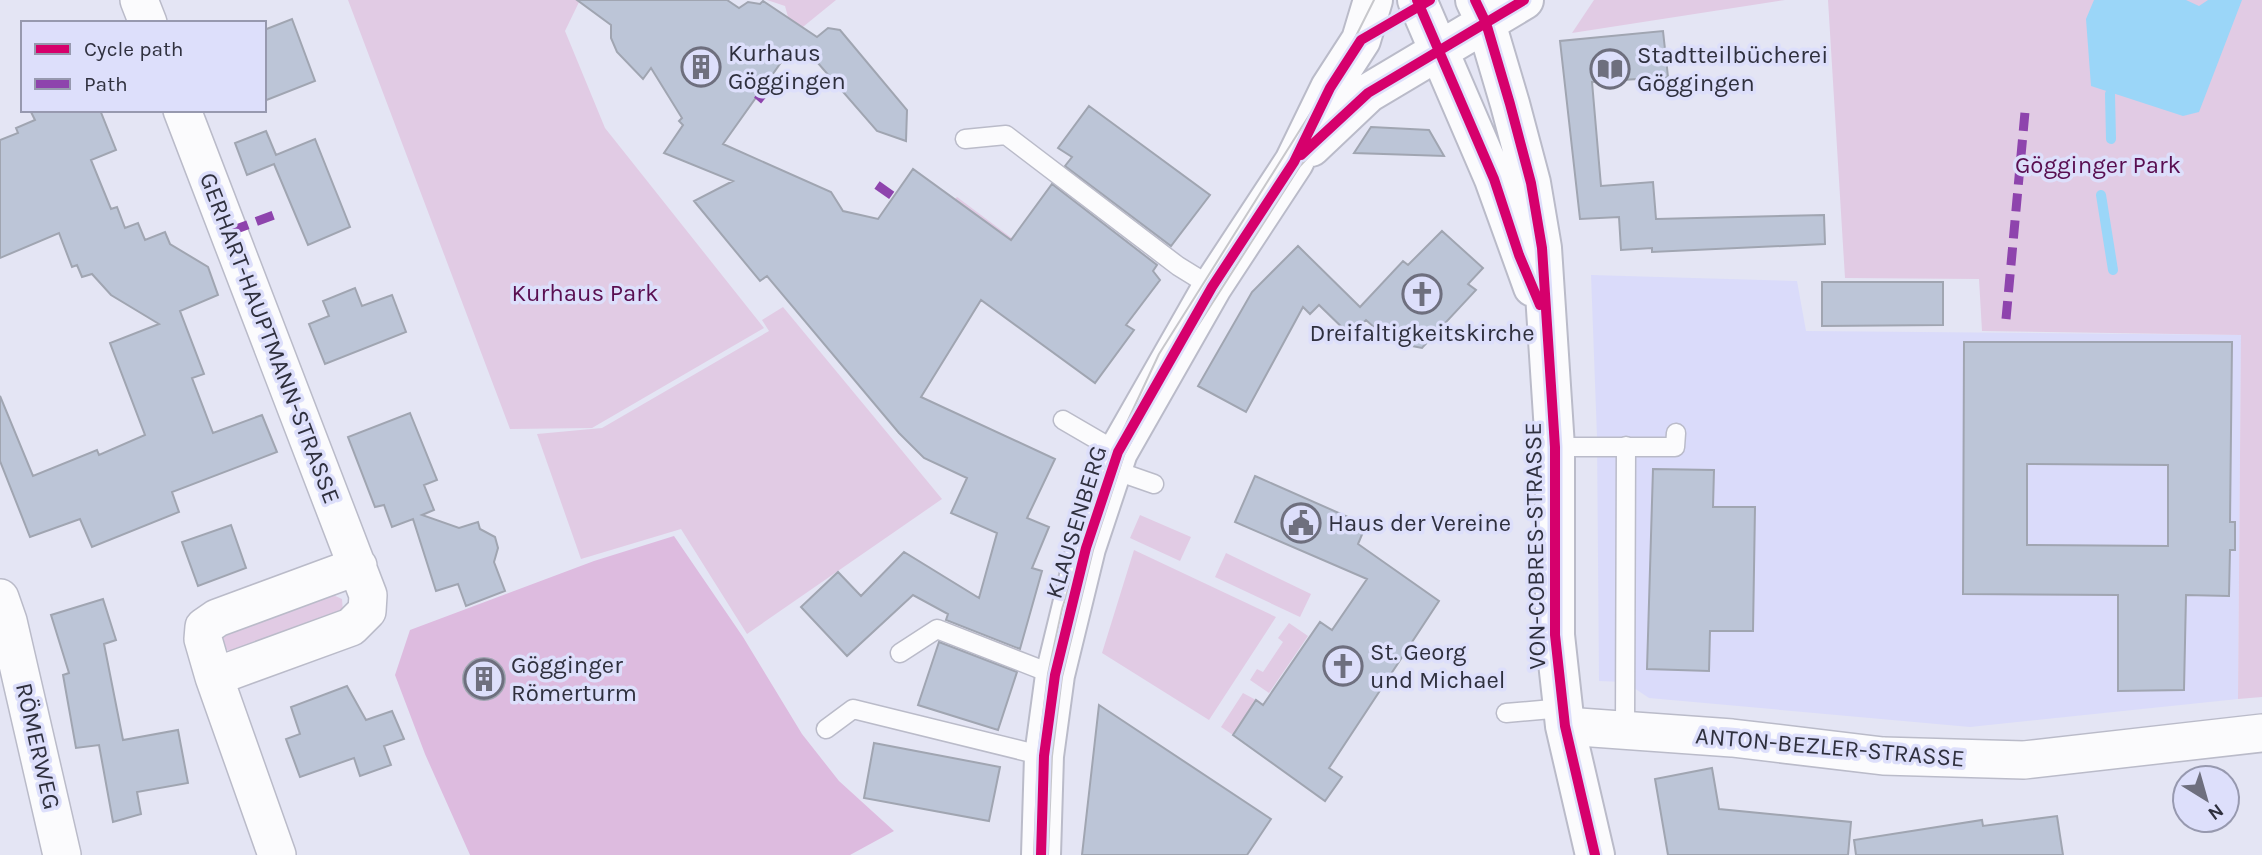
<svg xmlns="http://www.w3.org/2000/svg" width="2262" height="855" viewBox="0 0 2262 855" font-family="Karla,sans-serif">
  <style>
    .built { fill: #dadbfa }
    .green { fill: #e1cbe4 }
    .forest { fill: #ddbbdf }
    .water { fill: #9bd6f8 }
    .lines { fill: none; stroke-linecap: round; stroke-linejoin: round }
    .stream { stroke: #9bd6f8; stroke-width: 10 }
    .building { fill: #bcc5d7; stroke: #a0a5b1; stroke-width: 2; fill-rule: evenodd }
    .lane-casing { stroke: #babbc9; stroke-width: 21 }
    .street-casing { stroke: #babbc9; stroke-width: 40 }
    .secondary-casing { stroke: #babbc9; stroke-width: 42 }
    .lane { stroke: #fbfbfd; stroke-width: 18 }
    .street { stroke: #fbfbfd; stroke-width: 37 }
    .secondary { stroke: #fbfbfd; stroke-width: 38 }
    .tram { stroke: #c7c7cb; stroke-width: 2 }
    .quiet { stroke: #8e44ad; stroke-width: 9; stroke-dasharray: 18 9; stroke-linecap: butt }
    .cycleway-casing { stroke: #dddffb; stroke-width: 15 }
    .cycleway { stroke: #d6006c; stroke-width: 10 }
    .labels { text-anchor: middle; stroke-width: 7; stroke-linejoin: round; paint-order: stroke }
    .poi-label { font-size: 24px; fill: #2f303e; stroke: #dddffb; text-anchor: start }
    .park-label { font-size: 24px; fill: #590e51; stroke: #dddffb }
    .street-label { font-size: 24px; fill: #2f303e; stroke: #dddffb }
  </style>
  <rect width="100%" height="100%" fill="#e4e5f4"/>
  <path class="built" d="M1591,275L1797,281L1806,331L2241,335L2238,699L1970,727L1649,698L1625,682L1599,681L1597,437Z"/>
  <path class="green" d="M348,0H580L565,31L605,128L764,328L592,428L510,429Z
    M767,0H836L793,35L785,6Z
    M1594,0H1785L1572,33Z
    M1828,0H2262V697L2238,699L2241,335L1982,331L1979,279L1845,278Z
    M957,197L1102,306L955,199Z
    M783,307L942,499L747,634L681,529L581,559L537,434L602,428L769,331L762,320Z
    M1140,515L1191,537L1180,561L1130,538Z
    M1134,550L1276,617L1209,720L1102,653Z
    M1226,553L1311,594L1300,617L1215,577Z
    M331,594L342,599L343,612L232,652L223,648V633Z
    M1289,623L1308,636L1269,693L1250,680L1257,669L1263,672L1283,642L1278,638Z
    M1243,693L1256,700L1233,735L1221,727Z"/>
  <path class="forest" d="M674,536L743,637L802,734L839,781L894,831L850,855H470L425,754L395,675L410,630L594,561Z"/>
  <path class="water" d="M2094,0H2186L2199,6L2208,0H2242L2199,112L2183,116L2091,86L2086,19Z"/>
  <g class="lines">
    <path class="stream" d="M2110,94L2111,139
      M2101,195L2113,270"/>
  </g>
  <path class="building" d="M577,0H727L739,8L748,2L760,4L763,1L817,37L828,28L840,30L907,110L906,141L877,131L811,55L787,54L723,144L831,192L843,211L878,219L913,169L1011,240L1052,184L1157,265L1153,271L1160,280L1126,325L1134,330L1095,383L981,300L921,397L1055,459L1027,518L1049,527L1032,568L1042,571L1020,649L946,620L948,614L913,595L847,656L801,607L838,572L861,596L904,552L979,598L997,533L951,513L967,478L924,458L899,433L767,276L760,281L694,201L733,181L664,153L683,125L679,121L682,118L651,68L643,79L617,52L611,38V25Z
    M292,19L315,81L264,101V30Z
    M1663,31L1668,77L1592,82L1601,186L1653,182L1656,219L1824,215L1825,244L1652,252V248L1621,250L1619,217L1580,219L1560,41Z
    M1089,106L1210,195L1171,246L1065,166L1072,157L1058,148Z
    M30,110H100L116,150L91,160L111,209L117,207L125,228L138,223L145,240L165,232L170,244L208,267L218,295L180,311L204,374L192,378L213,433L262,415L277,452L172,492L179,512L92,547L80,519L30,537L0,461V396L33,476L97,450L99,455L145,435L110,343L159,324L111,295L92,274L82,277L77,265L72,267L59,233L0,258V140L18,133L16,128L35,120Z
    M1371,127L1429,130L1444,156L1354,153Z
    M266,131L276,155L315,139L350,227L308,245L274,164L247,175L235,143Z
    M1442,231L1483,268L1468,284L1476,290L1422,348L1391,342L1366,320L1350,335L1319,305L1310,314L1303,307L1246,412L1198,386L1252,292L1298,246L1360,307L1403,261L1408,265Z
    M1822,282H1943V325L1822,326Z
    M355,288L362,306L392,295L406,332L325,364L309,324L329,316L323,301Z
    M1964,342H2232L2230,522H2235V550H2230L2229,596L2186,595L2184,690L2118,691V595L1963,594ZM2027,464L2168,465V546L2027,545Z
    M410,413L437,480L424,485L434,510L422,515L459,528L478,522L480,529L495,537L498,548L494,562L505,591L466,606L458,584L436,591L413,519L392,527L384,505L375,507L348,437Z
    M1653,469L1714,470L1713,507H1755L1753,631H1710L1709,671L1647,669Z
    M1255,476L1366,525L1358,544L1439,601L1329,768L1342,777L1325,801L1233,735L1256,700L1263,705L1320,622L1332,630L1367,579L1235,522Z
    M231,525L246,568L198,586L182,542Z
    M103,599L116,640L104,644L123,740L178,730L188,783L137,792L141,814L113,822L99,745L76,748L63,675L69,673L51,615Z
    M939,642L1017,672L998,730L918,705Z
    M463 679a21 21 0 1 1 42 0a21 21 0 1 1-42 0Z
    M347,686L366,720L392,711L404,739L384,746L391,765L360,776L354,758L300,777L286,739L300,734L291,707Z
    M1099,705L1271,819L1247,855H1082Z
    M874,743L1000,767L989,821L864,798Z
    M1712,768L1719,809L1851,822L1848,855H1668L1655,779Z
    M2057,816L2063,855H1856L1854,840L1982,820L1983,826Z"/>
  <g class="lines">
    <g class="lane-casing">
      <path id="lane" d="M965,139L1006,135L1178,266L1212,287
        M1063,420L1118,452
        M1555,447H1675L1676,433
        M1111,469L1154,484
        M900,653L937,629L1055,675
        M1506,713L1563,708
        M826,729L853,709L1044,756
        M1625,729L1626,446"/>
    </g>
    <g class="street-casing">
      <path id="street" d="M139,0L148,23
        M182,110L368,595L367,611L351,627L214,677
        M0,598L8,621L62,855
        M1565,726L1732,738L1883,756L2024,760L2262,733
        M277,855L214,677L203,639L204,627L217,618L358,566"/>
    </g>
    <g class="secondary-casing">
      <path id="secondary" d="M1417,0L1494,179L1533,287
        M1475,0L1486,23L1510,104L1531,183L1542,248L1555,447V635L1565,726L1595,855
        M1311,147L1368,93L1524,0
        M1041,855L1044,756L1055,675L1086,548L1118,452L1212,287L1294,162L1330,88L1361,40L1373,0"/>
    </g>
    <use href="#lane" class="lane"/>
    <use href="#street" class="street"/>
    <use href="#secondary" class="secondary"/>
    <path class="tram" d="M1034,855L1038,755L1048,674L1062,609L1106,467L1159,354L1344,60L1374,0
      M1048,855L1052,756L1062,677L1093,550L1124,455L1174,363L1300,166L1368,93L1524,0"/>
    <path class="quiet" d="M757,94L764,100
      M877,185L894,197
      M231,231L274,215
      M2006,319L2025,112"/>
    <g class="cycleway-casing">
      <path id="cycleway" d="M1417,0L1494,179L1519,255L1540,305
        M1475,0L1486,23L1510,104L1531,183L1542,248L1555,447V635L1565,726L1595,855
        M1301,155L1368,93L1524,0
        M1041,855L1044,756L1055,675L1086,548L1118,452L1212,287L1294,162L1330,88L1361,40L1430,0"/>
    </g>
    <use href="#cycleway" class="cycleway"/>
  </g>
  <defs>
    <g id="building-ring" transform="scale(2.0125)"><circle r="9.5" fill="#dddffb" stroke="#6e6f7e" stroke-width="1.5"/><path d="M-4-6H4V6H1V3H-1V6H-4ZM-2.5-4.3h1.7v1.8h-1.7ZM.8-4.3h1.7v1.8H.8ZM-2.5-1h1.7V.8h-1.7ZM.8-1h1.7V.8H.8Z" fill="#6e6f7e"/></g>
    <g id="library-ring" transform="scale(2.0125)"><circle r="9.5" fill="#dddffb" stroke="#6e6f7e" stroke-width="1.5"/><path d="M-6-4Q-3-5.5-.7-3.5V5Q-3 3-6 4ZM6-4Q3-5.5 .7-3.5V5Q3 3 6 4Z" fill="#6e6f7e"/></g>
    <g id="church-ring" transform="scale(2.0125)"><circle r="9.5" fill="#dddffb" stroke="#6e6f7e" stroke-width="1.5"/><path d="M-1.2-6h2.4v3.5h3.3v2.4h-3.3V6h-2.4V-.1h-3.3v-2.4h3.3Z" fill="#6e6f7e"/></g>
    <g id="civic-ring" transform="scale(2.0125)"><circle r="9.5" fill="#dddffb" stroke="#6e6f7e" stroke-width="1.5"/><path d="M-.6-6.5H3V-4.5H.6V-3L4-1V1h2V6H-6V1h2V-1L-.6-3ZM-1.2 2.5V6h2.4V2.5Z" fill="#6e6f7e"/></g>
  </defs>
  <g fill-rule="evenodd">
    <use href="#building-ring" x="701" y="67"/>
    <use href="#library-ring" x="1610" y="69"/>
    <use href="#church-ring" x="1422" y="294"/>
    <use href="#civic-ring" x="1301" y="523"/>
    <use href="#church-ring" x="1343" y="666"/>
    <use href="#building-ring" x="484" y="679"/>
  </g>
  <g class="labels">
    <g class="poi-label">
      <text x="728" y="61">Kurhaus<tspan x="728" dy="28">Göggingen</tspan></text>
      <text x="1637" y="63">Stadtteilbücherei<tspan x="1637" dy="28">Göggingen</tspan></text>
      <text x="1422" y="341" text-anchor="middle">Dreifaltigkeitskirche</text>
      <text x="1328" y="531">Haus der Vereine</text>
      <text x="1370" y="660">St. Georg<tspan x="1370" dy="28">und Michael</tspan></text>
      <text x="511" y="673">Gögginger<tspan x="511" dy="28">Römerturm</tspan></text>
    </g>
    <g class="park-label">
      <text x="2098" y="173">Gögginger Park</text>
      <text x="585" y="301">Kurhaus Park</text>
    </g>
    <g class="street-label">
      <text transform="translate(270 338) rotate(69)" y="8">GERHART-HAUPTMANN-STRASSE</text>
      <text transform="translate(1076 522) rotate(-73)" y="8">KLAUSENBERG</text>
      <text transform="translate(1535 546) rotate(-91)" y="8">VON-COBRES-STRASSE</text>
      <text transform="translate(38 746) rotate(77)" y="8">RÖMERWEG</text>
      <text transform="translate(1830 747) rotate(5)" y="8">ANTON-BEZLER-STRASSE</text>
    </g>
  </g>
  <rect x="21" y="21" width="245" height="91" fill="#dddffb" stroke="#9799af" stroke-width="2"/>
  <rect x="35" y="44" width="35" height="10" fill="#d6006c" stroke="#9799af" stroke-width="2"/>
  <text x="84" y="56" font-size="21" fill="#2f303e">Cycle path</text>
  <rect x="35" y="79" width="35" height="10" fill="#8e44ad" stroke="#9799af" stroke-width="2"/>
  <text x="84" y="91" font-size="21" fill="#2f303e">Path</text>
  <g transform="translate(2206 799) rotate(143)"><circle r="33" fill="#dddffb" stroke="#9799af" stroke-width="2"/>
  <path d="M0-5L12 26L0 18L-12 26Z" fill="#6e6f7e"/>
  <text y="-10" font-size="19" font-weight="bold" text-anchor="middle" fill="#2f303e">N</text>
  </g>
</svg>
